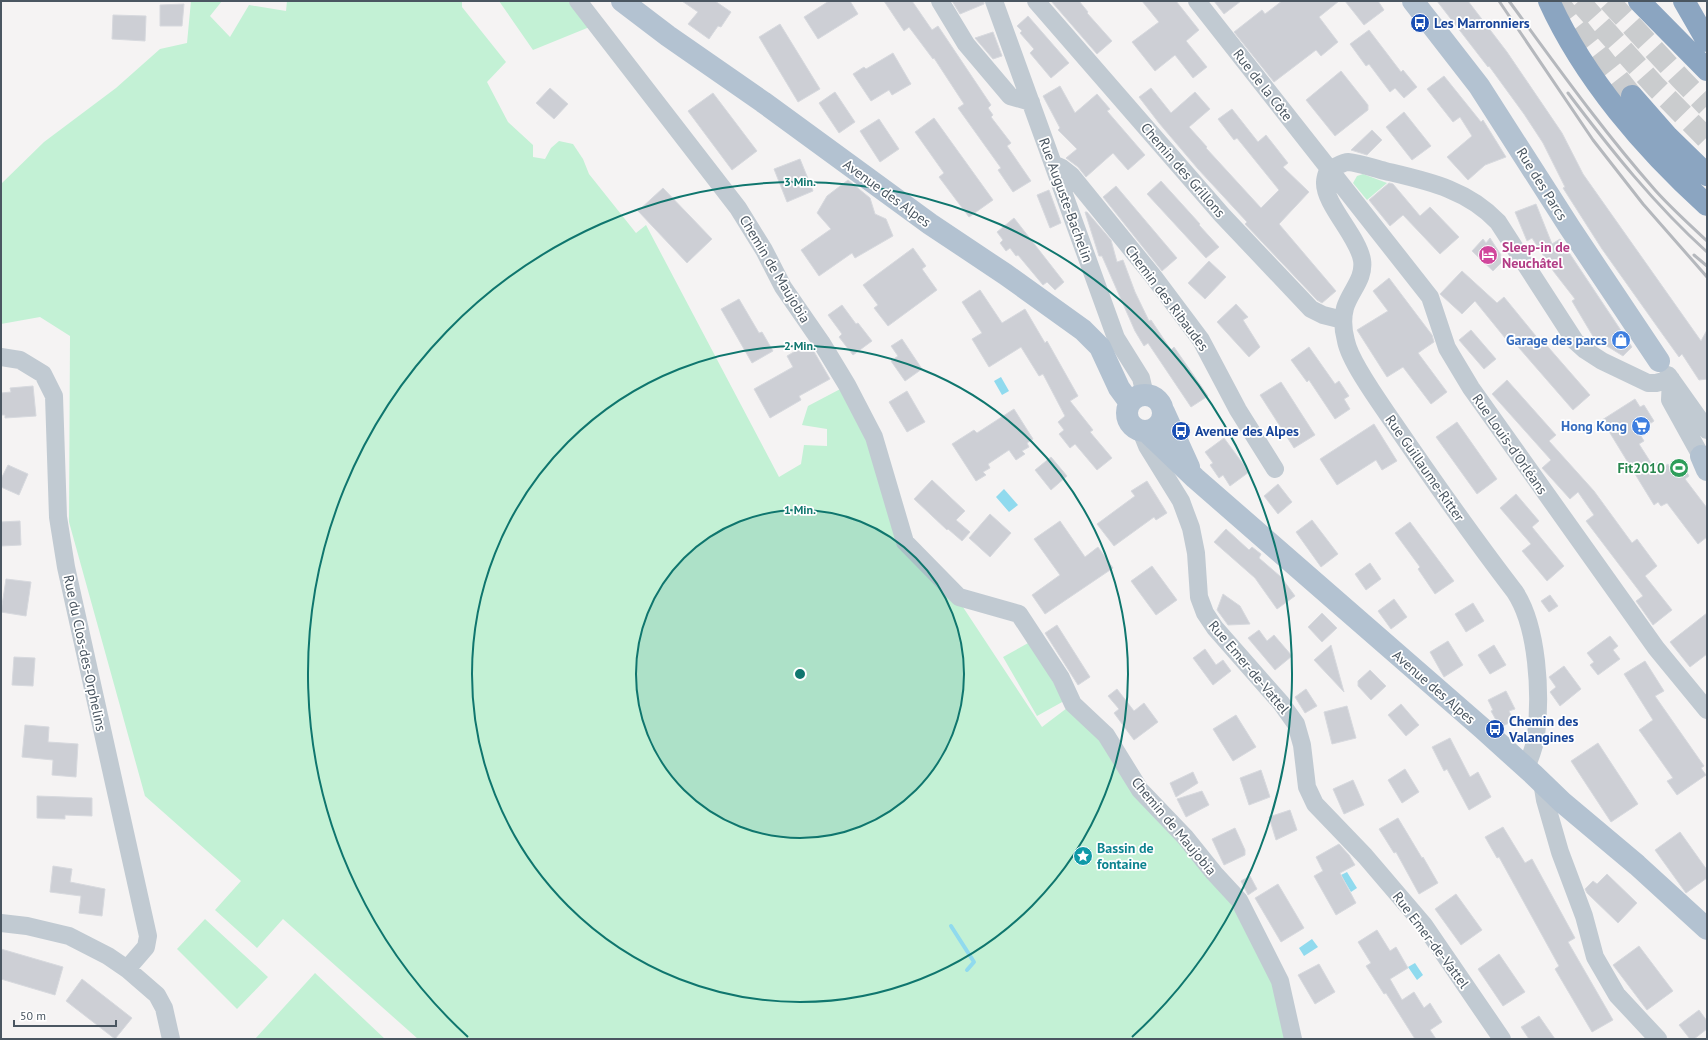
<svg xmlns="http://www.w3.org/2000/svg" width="1708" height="1040" viewBox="0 0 1708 1040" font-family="'PT Sans',sans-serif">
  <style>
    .green { fill: #c3f1d5 }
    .water { fill: #90daee }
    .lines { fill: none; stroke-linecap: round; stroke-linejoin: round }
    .stream { stroke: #90daee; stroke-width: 4 }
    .building { fill: #cdcfd5; stroke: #d7d9de }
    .highway-tunnel { stroke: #caccce; stroke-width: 22; stroke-dasharray: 22 11; stroke-linecap: butt }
    .minor { stroke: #c1cad2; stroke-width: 18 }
    .major { stroke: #b3c2d1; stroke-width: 22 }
    .highway { stroke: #8ba5c1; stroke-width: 22 }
    .rail { stroke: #b5b8bd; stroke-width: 3 }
    .ring { fill: none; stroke: #0f766e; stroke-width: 2 }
    .labels { text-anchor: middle; stroke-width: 3.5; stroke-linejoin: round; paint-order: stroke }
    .transit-label { font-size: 14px; font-weight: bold; fill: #164399; stroke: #fff; text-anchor: start }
    .street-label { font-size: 14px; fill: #4a5661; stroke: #fff }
    .hotel-label { font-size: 14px; font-weight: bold; fill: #b23c85; stroke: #fff; text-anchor: start }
    .shop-label { font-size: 14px; font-weight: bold; fill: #366cbe; stroke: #fff; text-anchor: end }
    .leisure-label { font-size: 14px; font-weight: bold; fill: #27864d; stroke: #fff; text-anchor: end }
    .culture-label { font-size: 14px; font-weight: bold; fill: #0d838f; stroke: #fff; text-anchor: start }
    .centre { fill: #0f766e; stroke: #fff; stroke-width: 2 }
    .ring-label { font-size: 12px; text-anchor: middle; font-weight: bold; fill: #0f766e; stroke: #fff; stroke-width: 3.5; stroke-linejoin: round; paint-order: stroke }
  </style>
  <rect width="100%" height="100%" fill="#f5f3f3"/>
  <path class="green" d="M191,1H222L210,16L230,37L249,5L286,11L287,1H462V7L506,62L487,82L508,122L533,145V157L545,159L551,148L559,141L573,144L583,159L589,174L636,233L646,225L779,477L801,464L804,445L827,446V429L802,425L808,406L846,386L904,543L957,598L1042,727L1071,705L1232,899L1264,956L1290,1039H418L283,919L257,948L215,910L241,881L145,796L69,522L70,336L40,317L1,324V184L44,142L116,88L160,49L187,43Z
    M499,1H570L592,26L533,50Z
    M1363,174L1387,183L1367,200L1353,183L1357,176Z
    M1030,642L1064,701L1037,716L1003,657Z
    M205,919L268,977L237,1009L177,949Z
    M315,973L385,1039H255Z"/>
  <path class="water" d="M1001,377L1009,391L1002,395L994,381Z
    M1004,489L1018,505L1009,512L996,497Z
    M1347,872L1357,888L1351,892L1341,875Z
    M1312,939L1318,947L1304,956L1299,948Z
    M1415,963L1423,975L1417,980L1408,967Z"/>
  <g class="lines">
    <path class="stream" d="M951,926L974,962L967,970"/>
  </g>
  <path class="building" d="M682,1H715L731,12L721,27L718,26L709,39L688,24L698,12Z
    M829,1H850L858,14L818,39L804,17Z
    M884,1H912L932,30L938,26L991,105L988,108L993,115L991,117L1011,143L1007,146L1031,181L1013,192L998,170L1001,168L958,108L964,104L934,58L933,59L909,27L904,31Z
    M952,1H984V4L960,14Z
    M1051,1H1079L1088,12L1087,13L1112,41L1097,54Z
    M1142,1H1176L1199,30L1186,41L1207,67L1193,78L1175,55L1155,71L1132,42L1159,22Z
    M1214,1H1241L1224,14Z
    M1282,1H1339L1319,17L1338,42L1321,56L1316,50L1274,82L1234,32L1262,10L1265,14Z
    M1345,1H1378L1384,10L1364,25Z
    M1437,1H1468L1507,52L1541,102L1562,133L1583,174L1701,341L1707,330V379L1699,380L1682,354L1679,357L1661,332L1602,249L1563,188L1565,187L1543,143L1524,114L1489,66L1488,67Z
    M184,4L182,26H160V5Z
    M113,15L146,16L145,41L112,39Z
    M1028,16L1069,63L1051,78L1030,53L1034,49L1020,33L1022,31L1017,26Z
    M780,24L820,89L798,102L759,37Z
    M1369,30L1401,72L1403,70L1417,87L1404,98L1395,88L1390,92L1369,64L1366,66L1350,44Z
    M993,32L1002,56L993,59L975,38Z
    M893,53L911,84L892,95L889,90L871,101L853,74L864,67L866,69Z
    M1341,71L1368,105V110L1335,136L1306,100Z
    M1444,76L1481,122L1483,120L1506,157L1485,165L1468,180L1447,157L1472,136L1460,117L1453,122L1427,89Z
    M1060,86L1075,113L1097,94L1110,109L1107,111L1145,155L1128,170L1113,153L1086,177L1078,167L1066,158L1077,149L1058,130L1060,128L1043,96Z
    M550,88L568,104L554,119L536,103Z
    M1151,88L1171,113L1195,92L1210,109L1189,127L1207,147L1206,148L1261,208L1279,190L1237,138L1234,140L1218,119L1232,109L1258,142L1266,135L1288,163L1283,167L1309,192L1279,224L1336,291L1322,303L1317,300L1245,224L1247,222L1198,169L1159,123L1139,97Z
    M835,92L855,122L839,133L819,103Z
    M713,93L757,151L732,170L688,111Z
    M1404,112L1431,146L1412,160L1386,127Z
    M934,118L993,200L969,217L939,177L944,173L915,132Z
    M879,119L899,149L880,162L860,131Z
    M1372,130L1382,140L1367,155L1351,150Z
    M800,159L813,191L787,202L774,169Z
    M848,180L870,198L875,214L886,219L893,236L855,258L852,253L819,276L801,250L831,229L817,213L827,196Z
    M1161,181L1200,224L1199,225L1219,247L1206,258L1147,194Z
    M1389,183L1393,184L1420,216L1430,207L1459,237L1440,254L1403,215L1390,226L1369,200Z
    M1116,186L1177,258L1162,271L1103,197Z
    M663,188L712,239L687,263L638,211Z
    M1049,190L1061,223L1050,228L1037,195Z
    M1536,204L1552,244L1560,239L1632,347L1623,356L1594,338L1572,301L1575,299L1554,272L1532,238L1527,241L1515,212Z
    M1085,212H1087L1111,240L1117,262L1123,260L1135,292L1149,321L1151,320L1171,350L1174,347L1208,396L1191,407L1148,343L1144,346L1135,331L1102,256H1099Z
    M1014,218L1064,282L1055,290L1047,282L1043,285L1018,255L1016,256L1010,248L1006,251L1000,243L1003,240L997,232Z
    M1490,238L1501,255L1500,257L1503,261L1493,271L1472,251L1483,239L1486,243Z
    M913,248L926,266L922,269L937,290L888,326L874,308L878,305L863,285Z
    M1209,261L1226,277L1205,299L1188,283Z
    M1462,271L1497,303L1504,297L1540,341L1542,340L1590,395L1573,410L1513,341L1510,344L1475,301L1462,314L1440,294Z
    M1389,278L1432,335L1434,342L1418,353L1447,392L1431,404L1403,367L1387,377L1357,330L1388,311L1373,291Z
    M980,290L1002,323L1025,309L1045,343L1047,341L1078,396L1070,401L1093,430L1090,432L1112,458L1097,470L1075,444L1070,448L1059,434L1064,430L1058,422L1065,416L1043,374L1039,376L1021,347L989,367L972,339L982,333L962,302Z
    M739,299L759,333L762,332L773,351L752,363L721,309Z
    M1236,304L1248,317L1243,320L1260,347L1249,357L1217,322Z
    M842,305L856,324L858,323L872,341L853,355L839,337L842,334L828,315Z
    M1471,330L1496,359L1484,369L1459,340Z
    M902,339L922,369L905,381L891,361L898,356L891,346Z
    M809,343L830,379L799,396L801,400L770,418L754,389L793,367L787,356Z
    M1309,347L1335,384L1339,381L1349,396L1344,399L1350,409L1335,419L1309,380L1307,382L1291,360Z
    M1507,380L1556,435L1549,441L1594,491L1632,543L1637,539L1657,566L1645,576L1672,610L1653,625L1636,601L1643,596L1586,521L1594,515L1578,492L1570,499L1542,468L1551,460L1492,394Z
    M1281,382L1315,435L1294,448L1260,395Z
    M33,386L36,416L5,418V415H1V393L11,392L10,388Z
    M907,391L925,422L907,432L889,402Z
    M1635,399L1640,407L1644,405L1654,421L1644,428L1647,432L1641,436L1644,441L1639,444L1653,466L1658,462L1662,468L1668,464L1670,468L1681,462L1689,476L1685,479L1707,508V537L1698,544L1667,503L1661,506L1658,502L1654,505L1602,420Z
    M1014,409L1033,439L1027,443L1029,447L1022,451L1025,454L1016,460L1009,450L988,464L990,468L983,472L986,475L976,481L952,444L974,430L977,433Z
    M1457,422L1497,479L1477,494L1436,437Z
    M1374,424L1397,461L1382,470L1376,460L1337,485L1320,459Z
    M1224,438L1249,472L1230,486L1223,475L1219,478L1210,465L1213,463L1205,452Z
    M1051,457L1067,476L1051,490L1035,470Z
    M8,465L28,474L19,495L1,487V479Z
    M932,480L965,511L956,520L970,532L962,541L948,529L947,530L914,499Z
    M1147,481L1167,513L1156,520L1154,517L1114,546L1097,524L1135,496L1131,491Z
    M1278,484L1292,502L1278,514L1264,496Z
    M1516,494L1539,521L1532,527L1564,566L1547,581L1522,551L1531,544L1500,508Z
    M990,514L1011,533L990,557L969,538Z
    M1312,520L1338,554L1321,567L1296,532Z
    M20,521L21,545L1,546V522Z
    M1060,521L1085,557L1098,547L1113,568L1045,614L1032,595L1060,575L1034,539Z
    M1410,522L1454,581L1435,594L1418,569L1420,567L1395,533Z
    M1226,529L1249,550L1252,547L1261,554L1259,558L1281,577L1295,596L1277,609L1255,578L1214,542Z
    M1370,563L1381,579L1366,590L1355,574Z
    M1152,566L1177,600L1156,615L1131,581Z
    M6,579L31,582L26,616L1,612Z
    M1223,594L1240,606L1250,624L1228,625L1217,610Z
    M1550,595L1558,606L1549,612L1541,601Z
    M1394,599L1407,617L1391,629L1378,611Z
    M1473,603L1484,621L1466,632L1455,614Z
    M1322,613L1337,628L1322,642L1308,627Z
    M1707,613V654L1690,667L1670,642Z
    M1057,625L1090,677L1078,685L1045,633Z
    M1259,630L1267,641L1274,635L1292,656L1275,670L1248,638Z
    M1610,636L1618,646L1613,650L1620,659L1598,675L1590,665L1594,662L1587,653Z
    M1448,641L1463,665L1444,677L1430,652Z
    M1331,645L1344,692L1314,660Z
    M1494,645L1506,665L1490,674L1478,655Z
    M1205,649L1216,665L1223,660L1231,671L1213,685L1193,658Z
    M14,657L35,658L33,686L12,685Z
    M1645,661L1664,691L1655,696L1704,766L1701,768L1706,775L1677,795L1667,781L1673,778L1639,730L1653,720L1624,674Z
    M1564,666L1581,689L1560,706L1550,692L1556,687L1549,677Z
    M1370,670L1386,686L1371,700L1358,686V681Z
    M1117,689L1134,711L1144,703L1158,722L1134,740L1114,713L1119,709L1108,696Z
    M1306,689L1317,706L1305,713L1295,697Z
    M1506,691L1515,709L1509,711L1514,721L1500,727L1491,711L1493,710L1488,700Z
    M1401,704L1419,725L1406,736L1388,715Z
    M1347,706L1356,738L1332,744L1324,712Z
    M1236,715L1256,747L1233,761L1213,729Z
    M25,725L49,727L48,742L78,744L76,777L52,775L53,760L22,757Z
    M1450,738L1470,777L1478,772L1491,797L1469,810L1447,769L1444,771L1432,747Z
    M1598,743L1638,804L1611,822L1571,761Z
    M1405,769L1419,792L1402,803L1388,780Z
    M1261,770L1270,797L1249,805L1240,778Z
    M1193,772L1198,783L1176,797L1170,783Z
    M1353,780L1364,805L1344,814L1333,789Z
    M1202,791L1209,805L1186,817L1177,799Z
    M37,796L92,798V816L65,815V819L37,818Z
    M1290,810L1297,830L1276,840L1269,817Z
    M1398,818L1422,858L1423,857L1438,883L1419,894L1396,852L1394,853L1379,829Z
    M1503,827L1525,863L1532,859L1575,938L1568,942L1613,1020L1592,1032L1555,969L1559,966L1499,857L1497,858L1485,837Z
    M1235,828L1245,850V855L1224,865L1212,839Z
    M1680,832L1707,870V878L1686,893L1655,850Z
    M1339,844L1349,855L1355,865L1340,873L1356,903L1336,915L1314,876L1323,871L1316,857Z
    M53,866L72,869L70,882L105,889L102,916L79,913L81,896L50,892Z
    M1607,874L1637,903L1618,923L1587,893L1585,889L1593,881L1597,884Z
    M1250,876L1257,889L1248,895L1241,881Z
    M1278,884L1304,928L1281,942L1255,898Z
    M1456,894L1482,930L1461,945L1435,909Z
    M1377,930L1390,951L1396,947L1408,968L1390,979L1402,1000L1414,992L1424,1008L1430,1003L1442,1022L1430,1030L1436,1039H1415L1386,993L1384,994L1366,966L1371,963L1358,942Z
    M1639,946L1673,991L1647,1010L1613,965Z
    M1,949L63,967L55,995L1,979Z
    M1499,954L1525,992L1503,1006L1478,969Z
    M1319,964L1335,992L1315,1004L1298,975Z
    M82,979L132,1018L115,1039L66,1001Z
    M1699,1010L1707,1021V1029L1694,1039H1690L1679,1025Z
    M1539,1016L1555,1039H1529L1521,1027Z"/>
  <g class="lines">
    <path class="highway-tunnel" d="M1557,1L1632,96
      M1579,1L1656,87L1707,139
      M1609,1L1681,79L1707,106"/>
    <path class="minor" d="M578,1L738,208L764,250L783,287L821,342L847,385L874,437L905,542L959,597L1019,614L1061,678L1073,704L1106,735L1140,790L1185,837L1214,873L1239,900L1280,981L1293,1039
      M940,1L966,44L1010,96L1031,102
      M994,1L1116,338L1141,378L1145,395
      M1036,1L1222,215L1311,309L1323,315L1343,320
      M1197,1L1430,297L1447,348L1471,388L1656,648L1707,710
      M1053,164L1062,168L1071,175L1153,276L1201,340L1238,410L1275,469
      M1328,170C1327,173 1325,178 1325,182C1324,204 1358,236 1362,260C1365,279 1350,291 1345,308C1342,319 1343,330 1346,341C1350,362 1380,403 1393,422C1432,479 1472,536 1515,592C1538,627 1541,694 1536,736C1535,746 1530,758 1526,768
      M1328,170C1334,168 1343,162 1348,162C1360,163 1373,168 1385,171C1427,181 1467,189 1498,222L1575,341L1585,350L1602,361L1648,383H1656L1671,379
      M1,357L20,360L43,374L54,396L58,517L66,567L148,936L146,947L127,969
      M1668,375L1707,430
      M1671,379L1670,400L1701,456
      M1141,431L1147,446L1181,501L1191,528L1196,553L1199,597L1205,613L1215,628L1281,703L1296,724L1302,745L1307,787L1315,804L1365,856L1424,925L1502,1039
      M1542,782L1545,800L1560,852L1584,916L1595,957L1617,995L1658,1039
      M1,923L27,926L69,936L108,956L127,969L157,995L164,1008L171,1039"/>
    <path class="major" d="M622,1L668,36L763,102L930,224L1005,274L1083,330L1100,347L1119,388L1130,403
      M1413,1L1479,86L1570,228L1659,361
      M1127 413a18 18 0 1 1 36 0a18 18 0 1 1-36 0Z
      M1164,412L1189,467
      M1147,432L1195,478L1482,728L1534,775L1562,802L1637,865L1707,929
      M1701,456L1707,470"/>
    <path class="highway" d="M1549,1C1584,78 1645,149 1707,205
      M1639,1L1707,70
      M1684,1L1707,41
      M1632,96L1668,137L1707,175"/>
    <path class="rail" d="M1499,1L1593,140L1643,204L1707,277
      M1509,1C1556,65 1602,130 1655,190C1671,208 1689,224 1707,241
      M1568,93C1611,150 1654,204 1707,252
      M1694,255L1707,266"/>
  </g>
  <circle cx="800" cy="674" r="164" fill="#0f766e" fill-opacity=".12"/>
  <g class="ring">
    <circle cx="800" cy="674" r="164"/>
    <circle cx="800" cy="674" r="328"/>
    <path d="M468 1037A492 492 0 1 1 1132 1037"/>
  </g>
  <defs>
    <g id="bus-disc" transform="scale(1)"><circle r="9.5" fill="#1a4fb4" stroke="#fff"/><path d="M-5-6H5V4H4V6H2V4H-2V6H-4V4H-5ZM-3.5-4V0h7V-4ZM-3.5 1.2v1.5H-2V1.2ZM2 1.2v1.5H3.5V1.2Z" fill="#fff"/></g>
    <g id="hotel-disc" transform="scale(1)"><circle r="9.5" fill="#d1479c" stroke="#fff"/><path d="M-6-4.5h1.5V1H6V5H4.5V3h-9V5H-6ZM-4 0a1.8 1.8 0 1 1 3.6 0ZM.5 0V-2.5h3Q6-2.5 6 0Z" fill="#fff"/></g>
    <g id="shop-disc" transform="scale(1)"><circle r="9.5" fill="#3f7fe0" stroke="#fff"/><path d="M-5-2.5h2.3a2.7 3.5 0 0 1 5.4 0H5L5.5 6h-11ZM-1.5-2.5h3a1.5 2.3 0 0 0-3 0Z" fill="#fff"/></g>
    <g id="supermarket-disc" transform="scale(1)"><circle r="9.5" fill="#3f7fe0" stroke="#fff"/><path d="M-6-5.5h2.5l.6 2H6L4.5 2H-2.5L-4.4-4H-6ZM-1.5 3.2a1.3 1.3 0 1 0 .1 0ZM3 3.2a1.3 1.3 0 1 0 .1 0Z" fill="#fff"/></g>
    <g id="stadium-disc" transform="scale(1)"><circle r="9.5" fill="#2e9e5b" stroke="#fff"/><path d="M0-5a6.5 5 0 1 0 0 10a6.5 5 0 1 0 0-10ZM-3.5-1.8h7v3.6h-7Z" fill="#fff"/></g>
    <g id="sight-disc" transform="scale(1)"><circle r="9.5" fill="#0f9aa8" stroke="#fff"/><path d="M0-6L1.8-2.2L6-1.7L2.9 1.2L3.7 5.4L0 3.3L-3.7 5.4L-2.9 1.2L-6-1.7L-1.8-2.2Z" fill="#fff"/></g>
  </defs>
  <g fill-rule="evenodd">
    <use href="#bus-disc" x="1420" y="23"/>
    <use href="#hotel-disc" x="1488" y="255"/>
    <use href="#shop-disc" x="1621" y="340"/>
    <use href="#supermarket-disc" x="1641" y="426"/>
    <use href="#bus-disc" x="1181" y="431"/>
    <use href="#stadium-disc" x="1679" y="468"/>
    <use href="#bus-disc" x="1495" y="729"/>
    <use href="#sight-disc" x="1083" y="856"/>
  </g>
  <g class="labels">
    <g class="transit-label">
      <text x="1434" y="28">Les Marronniers</text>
      <text x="1195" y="436">Avenue des Alpes</text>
      <text x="1509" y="726">Chemin des<tspan x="1509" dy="16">Valangines</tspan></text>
    </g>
    <g class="street-label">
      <text transform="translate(1263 85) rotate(52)" y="5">Rue de la Côte</text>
      <text transform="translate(1183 170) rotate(49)" y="5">Chemin des Grillons</text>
      <text transform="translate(1542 184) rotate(58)" y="5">Rue des Parcs</text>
      <text transform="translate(887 193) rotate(36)" y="5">Avenue des Alpes</text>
      <text transform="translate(1066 200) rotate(70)" y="5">Rue Auguste-Bachelin</text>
      <text transform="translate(775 269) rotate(59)" y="5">Chemin de Maujobia</text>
      <text transform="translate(1167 298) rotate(53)" y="5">Chemin des Ribaudes</text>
      <text transform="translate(1510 444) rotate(55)" y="5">Rue Louis-d'Orléans</text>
      <text transform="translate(1425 468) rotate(55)" y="5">Rue Guillaume-Ritter</text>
      <text transform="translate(85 653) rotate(78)" y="5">Rue du Clos-des-Orphelins</text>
      <text transform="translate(1249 667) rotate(50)" y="5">Rue Emer-de-Vattel</text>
      <text transform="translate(1434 687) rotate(41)" y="5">Avenue des Alpes</text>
      <text transform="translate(1174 826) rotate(50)" y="5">Chemin de Maujobia</text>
      <text transform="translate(1431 940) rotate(53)" y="5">Rue Emer-de-Vattel</text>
    </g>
    <g class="hotel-label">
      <text x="1502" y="252">Sleep-in de<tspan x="1502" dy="16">Neuchâtel</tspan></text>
    </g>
    <g class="shop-label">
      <text x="1607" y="345">Garage des parcs</text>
      <text x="1627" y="431">Hong Kong</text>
    </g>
    <g class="leisure-label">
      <text x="1665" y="473">Fit2010</text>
    </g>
    <g class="culture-label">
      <text x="1097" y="853">Bassin de<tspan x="1097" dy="16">fontaine</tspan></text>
    </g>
  </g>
  <circle cx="800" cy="674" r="6" class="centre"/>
  <g class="ring-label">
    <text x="800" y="186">3 Min.</text>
    <text x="800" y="350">2 Min.</text>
    <text x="800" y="514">1 Min.</text>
  </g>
  <rect width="1708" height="1040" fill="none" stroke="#4a5661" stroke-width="4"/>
  <path d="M14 1020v6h102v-6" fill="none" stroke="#4a5661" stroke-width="2"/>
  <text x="20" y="1020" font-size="12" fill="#4a5661" stroke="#ffffff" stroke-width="3" paint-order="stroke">50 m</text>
</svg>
